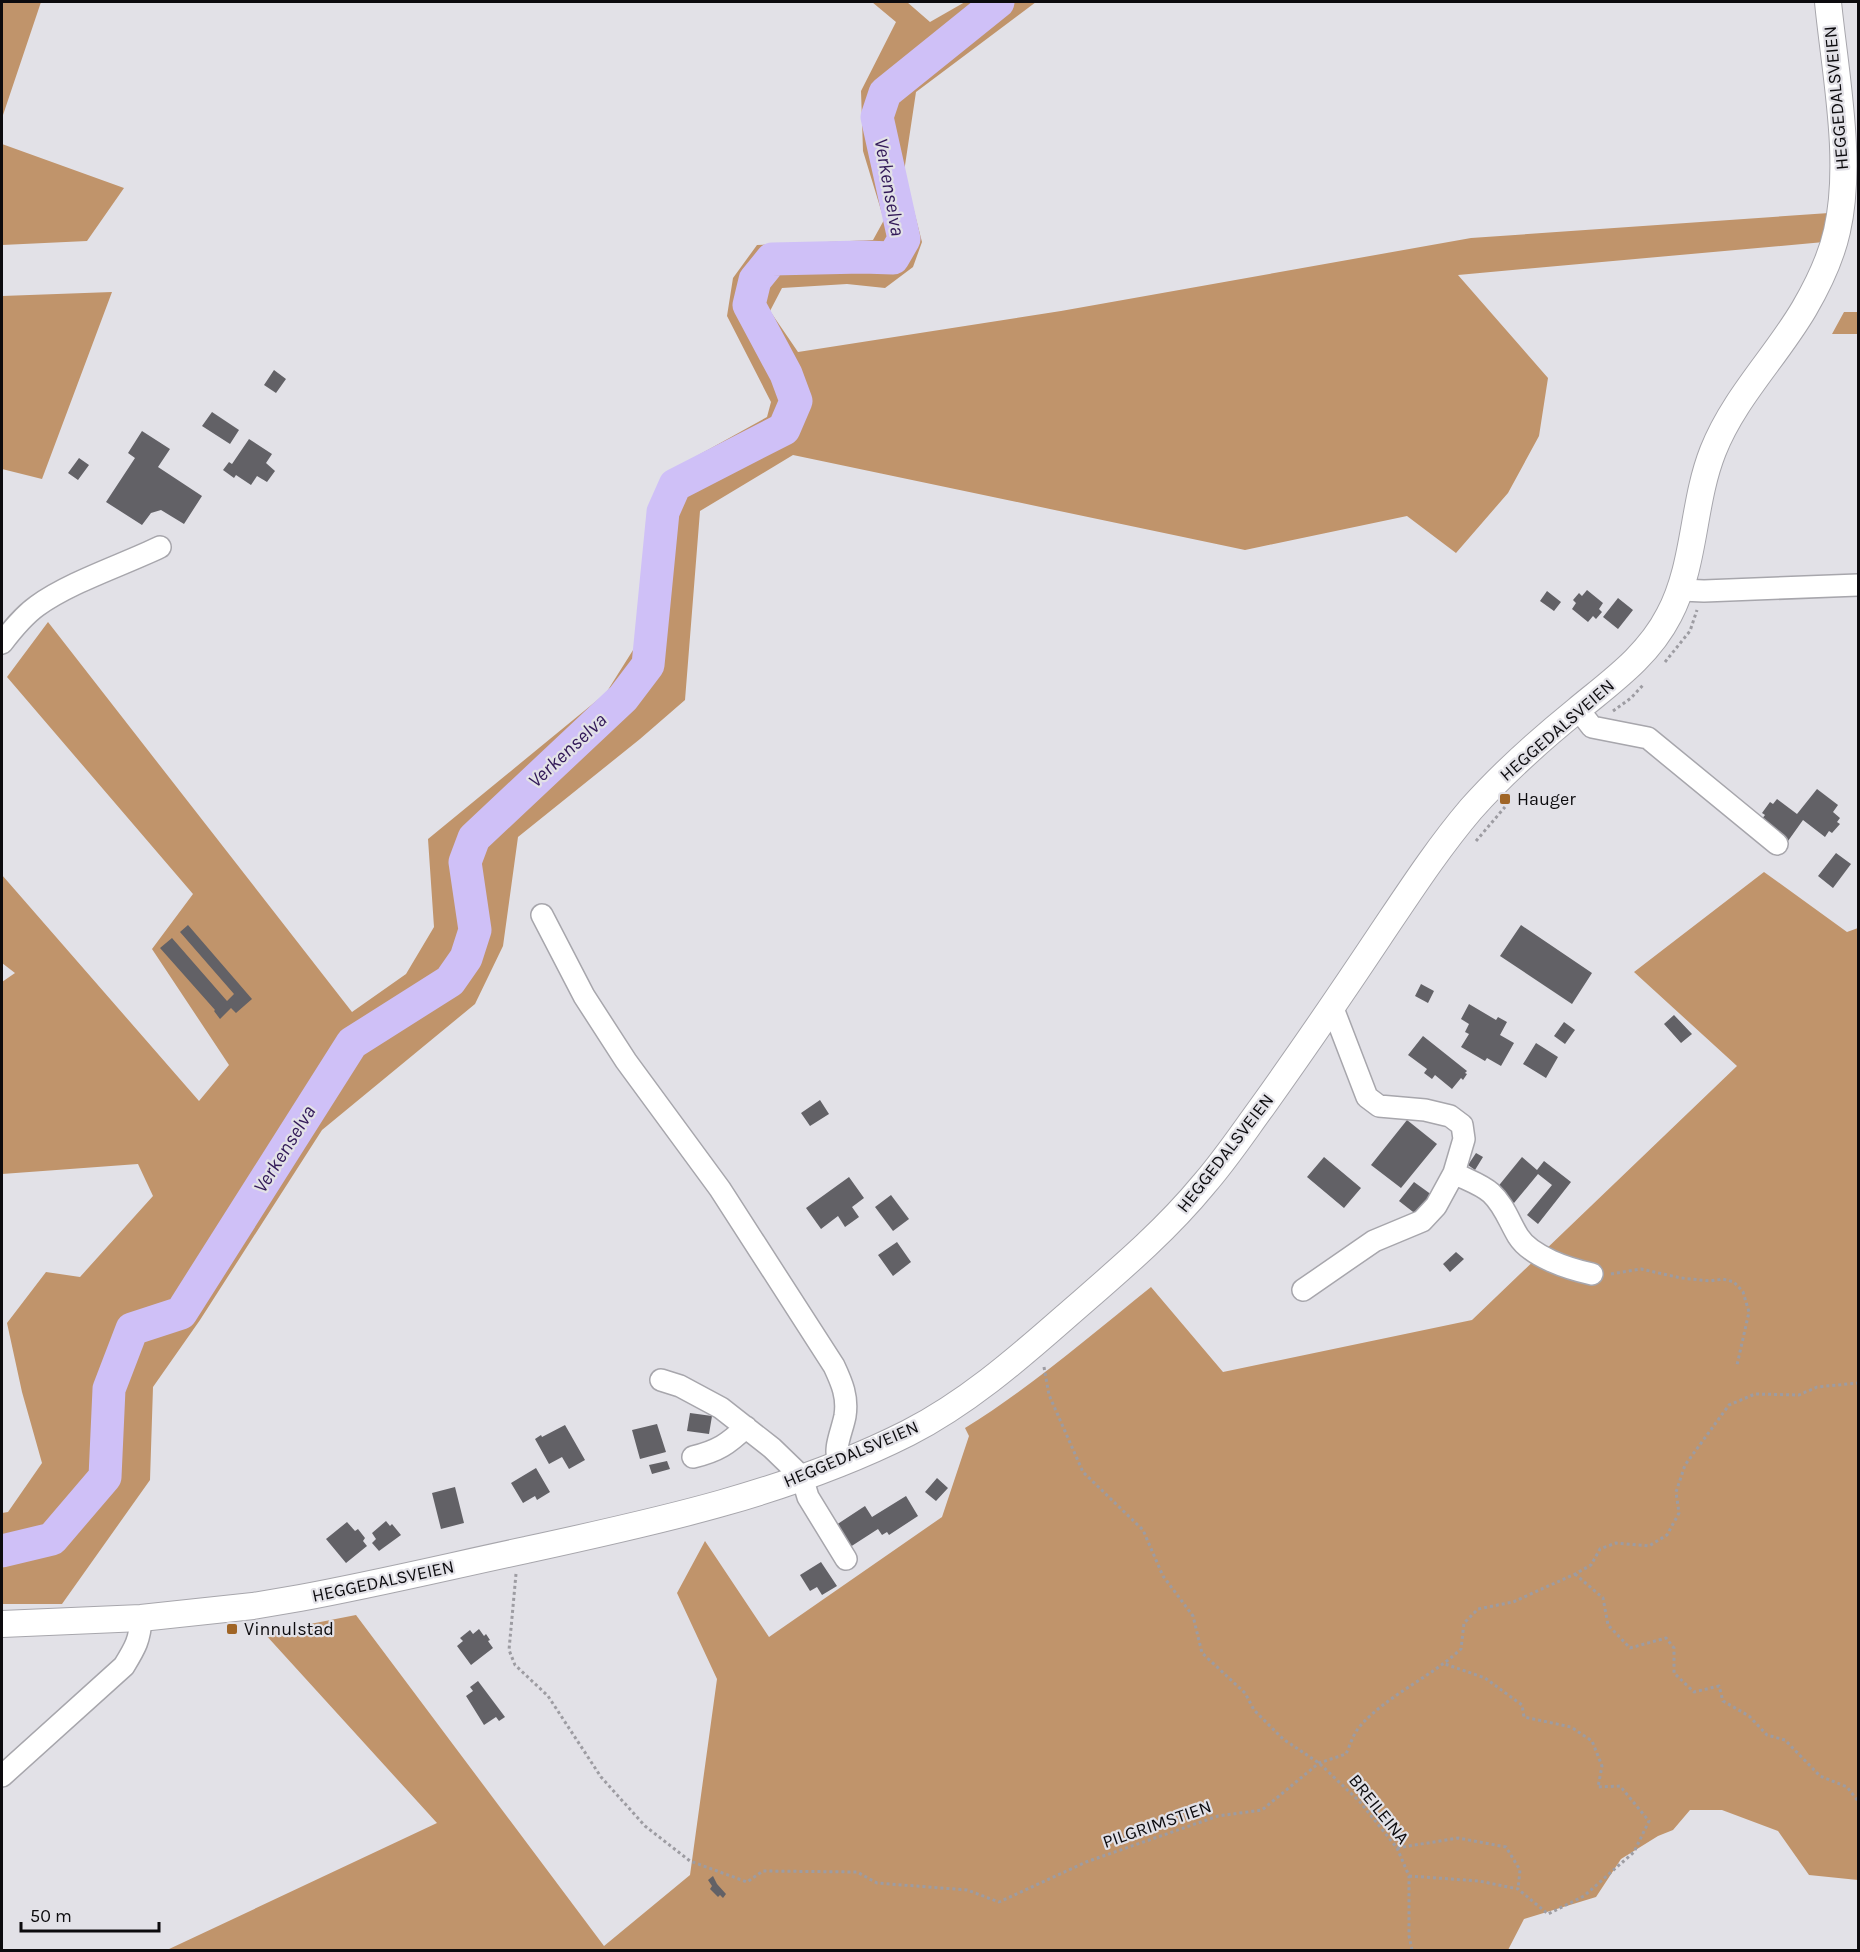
<svg xmlns="http://www.w3.org/2000/svg" width="1860" height="1952" viewBox="0 0 1860 1952" font-family="Karla,sans-serif">
  <style>
    .forest { fill: #c0946b }
    .lines { fill: none; stroke-linecap: round; stroke-linejoin: round }
    .river { stroke: #cfc0f7; stroke-width: 33 }
    .building { fill: #626166 }
    .minor-casing { stroke: #a7a6ac; stroke-width: 24 }
    .major-casing { stroke: #a7a6ac; stroke-width: 28 }
    .path { stroke: #9d9ca2; stroke-width: 3; stroke-dasharray: 3 3; stroke-linecap: butt }
    .minor { stroke: #fff; stroke-width: 21 }
    .major { stroke: #fff; stroke-width: 26 }
    .poi-dot { fill: #a06526; stroke: #e2e1e7; stroke-width: 2 }
    .labels { text-anchor: middle; stroke-width: 4.5; stroke-linejoin: round; paint-order: stroke }
    .street-label { font-size: 18px; fill: #0c0b0e; stroke: #e2e1e7 }
    .poi-label { font-size: 18px; fill: #0c0b0e; stroke: #e2e1e7; text-anchor: start }
    .water-label { font-size: 20px; font-style: italic; fill: #321958; stroke: #e2e1e7 }
  </style>
  <rect width="100%" height="100%" fill="#e2e1e7"/>
  <path class="forest" d="M2,2H41L2,118Z
    M872,2H907L930,22L965,2H1036L916,92L904,172L922,242L913,267L885,288L847,284L782,288L770,311L798,352L1061,311L1471,238L1829,213L1824,242L1458,275L1548,378L1539,436L1508,493L1456,553L1407,516L1245,550L793,455L700,511L685,700L640,739L518,837L503,946L475,1004L322,1130L200,1320L153,1387L150,1480L62,1604H2V1513L8,1512L42,1463L22,1392L7,1323L46,1272L80,1277L153,1196L138,1164L2,1174V982L15,973L2,963V875L199,1101L229,1065L152,949L193,894L7,677L48,622L352,1012L406,974L434,927L428,839L606,693L640,639L651,504L666,473L767,417L771,402L727,316L733,278L757,245L873,240L884,220L863,151L861,91L896,22Z
    M2,144L124,188L87,241L2,245Z
    M112,292L42,479L2,469V296Z
    M1844,312H1858V334H1832Z
    M1764,872L1847,932L1858,928V1880L1809,1875L1778,1831L1722,1810H1690L1673,1830L1658,1836L1621,1859L1596,1897L1524,1919L1508,1950H167L437,1823L264,1633L356,1615L604,1946L690,1875L717,1679L677,1593L705,1541L769,1637L942,1517L969,1436L965,1428C1031,1387 1090,1336 1151,1287L1223,1372L1472,1320L1737,1066L1634,972Z"/>
  <g class="lines">
    <path class="river" d="M2,1551L52,1539L105,1477L109,1389L132,1329L181,1313L352,1043L450,981L466,958L475,930L465,862L474,838L623,698L648,665L663,512L675,485L784,429L796,401L786,374L749,305L755,280L772,259L863,257L893,258L904,239L877,117L885,93L998,2"/>
  </g>
  <path class="building" d="M274,370L286,379L276,393L264,385Z
    M212,412L239,430L230,444L202,426Z
    M142,431L170,449L158,467L202,496L184,524L161,510L151,513L142,525L106,502L135,458L128,453Z
    M249,439L272,454L266,463L275,471L267,482L257,476L251,485L236,475L234,478L223,470L229,462L232,464Z
    M79,458L89,465L78,480L68,473Z
    M1587,590L1603,603L1599,609L1602,612L1596,619L1593,616L1588,622L1572,609L1576,603L1573,600L1579,593L1582,596Z
    M1547,591L1561,602L1554,611L1540,601Z
    M1618,598L1633,610L1618,629L1603,617Z
    M1817,789L1838,805L1833,812L1840,818L1837,822L1840,824L1832,833L1829,831L1825,837L1803,820L1788,841L1761,820L1765,815L1762,813L1770,802L1773,804L1777,799L1797,814Z
    M1836,853L1851,864L1833,888L1818,876Z
    M188,925L252,999L236,1013L231,1008L220,1019L214,1011L215,1010L160,948L172,938L227,1001L234,994L180,932Z
    M1521,925L1592,973L1572,1004L1500,956Z
    M1421,984L1434,991L1428,1003L1415,996Z
    M1469,1004L1496,1020L1498,1017L1507,1022L1500,1035L1514,1043L1501,1066L1487,1058L1485,1061L1461,1047L1469,1034L1465,1032L1469,1024L1461,1019Z
    M1674,1015L1692,1034L1681,1043L1664,1024Z
    M1564,1022L1575,1030L1565,1044L1554,1036Z
    M1423,1036L1467,1071L1465,1073L1467,1074L1463,1080L1461,1078L1452,1089L1435,1075L1432,1079L1424,1073L1427,1069L1408,1055Z
    M1536,1043L1558,1057L1546,1078L1523,1064Z
    M820,1100L829,1114L810,1126L801,1113Z
    M1407,1120L1437,1144L1401,1188L1371,1165Z
    M1476,1153L1483,1157L1475,1170L1468,1165Z
    M1324,1157L1361,1188L1344,1208L1307,1177Z
    M1522,1157L1537,1170L1544,1161L1571,1182L1538,1224L1527,1215L1552,1185L1538,1174L1514,1203L1496,1189Z
    M849,1177L864,1198L852,1207L859,1217L845,1227L838,1216L821,1229L806,1208Z
    M1414,1182L1432,1195L1417,1215L1399,1201Z
    M891,1195L909,1219L893,1231L875,1207Z
    M897,1242L911,1262L893,1276L878,1255Z
    M1456,1252L1464,1259L1450,1272L1443,1264Z
    M690,1413L712,1416L709,1434L687,1431Z
    M657,1424L666,1452L640,1459L632,1430Z
    M565,1425L585,1460L569,1469L562,1457L549,1464L535,1439L541,1435L542,1437Z
    M667,1461L670,1469L652,1474L649,1465Z
    M536,1468L550,1492L537,1500L535,1496L523,1503L511,1483Z
    M937,1478L948,1488L936,1501L925,1492Z
    M455,1487L464,1523L441,1529L432,1493Z
    M906,1496L918,1516L889,1535L887,1532L882,1535L878,1529L847,1549L833,1527L865,1506L872,1517Z
    M386,1521L390,1526L392,1524L401,1535L379,1551L372,1543L376,1539L372,1533Z
    M347,1522L355,1531L358,1529L365,1538L363,1541L367,1546L346,1563L326,1539Z
    M821,1562L837,1586L822,1595L817,1587L810,1591L800,1575Z
    M479,1629L484,1636L486,1634L490,1640L488,1641L493,1648L471,1665L457,1646L463,1641L460,1638L470,1630L473,1634Z
    M478,1681L505,1717L499,1721L496,1717L484,1725L466,1696L473,1691L470,1687Z
    M713,1876L717,1884L726,1894L723,1898L720,1895L718,1897L710,1889L712,1886L708,1880Z"/>
  <g class="lines">
    <g class="minor-casing">
      <path id="minor" d="M1681,590L1704,591L1858,585
        M2,643C12,630 23,616 37,606C70,582 123,565 160,547
        M1578,709L1592,727L1648,738L1777,844
        M542,915L584,996L626,1061L720,1189L834,1366C842,1383 848,1397 845,1416C842,1432 833,1448 839,1463
        M1454,1173C1465,1179 1481,1184 1491,1193C1504,1205 1509,1221 1518,1236C1531,1257 1569,1269 1592,1274
        M1303,1290L1374,1241L1422,1221L1436,1206L1454,1173L1464,1139L1462,1125L1450,1116L1425,1110L1379,1106L1367,1097L1332,1006
        M661,1380L680,1386L721,1408L772,1448L802,1477L808,1497L846,1559
        M693,1457C718,1451 728,1444 746,1427
        M2,1776L124,1666C135,1648 140,1640 141,1618"/>
    </g>
    <g class="major-casing">
      <path id="major" d="M2,1624L141,1618L253,1606L300,1598C376,1584 451,1566 526,1550C655,1522 789,1493 908,1433C965,1404 1015,1361 1064,1318C1112,1276 1163,1234 1204,1184C1225,1160 1243,1133 1262,1107C1302,1051 1341,994 1379,937C1408,894 1437,849 1471,809C1503,773 1540,740 1577,710C1612,681 1648,656 1669,615C1696,564 1692,504 1713,451C1734,398 1775,358 1804,309C1818,285 1831,258 1837,231C1853,161 1835,73 1828,2"/>
    </g>
    <path class="path" d="M1665,662L1690,631L1697,610
      M1613,711L1631,698L1644,684
      M1476,841L1505,807
      M1611,1274L1641,1269L1681,1278L1710,1281L1723,1279L1734,1282L1743,1292L1749,1312L1737,1365
      M1044,1367L1049,1395L1083,1472L1143,1530L1163,1576L1193,1616L1202,1653L1245,1693L1254,1710L1283,1739L1319,1763L1360,1802L1397,1848L1409,1876V1936L1412,1950
      M516,1574L509,1650L515,1665L548,1696L601,1777L645,1826L690,1861L747,1882L763,1871L857,1872L877,1883L967,1890L999,1902L1086,1862L1218,1816L1262,1810L1319,1763L1346,1754C1350,1745 1354,1732 1361,1725C1388,1695 1431,1677 1461,1649L1464,1623L1478,1609L1513,1602L1575,1574L1591,1565L1600,1549L1616,1543L1649,1546L1667,1535L1679,1513L1676,1492L1685,1465L1729,1405L1755,1394L1799,1395L1817,1387L1858,1383
      M1575,1574L1603,1598L1608,1625L1630,1648L1666,1638L1674,1648V1673L1694,1692L1719,1686L1723,1701L1749,1716L1767,1735L1785,1740L1820,1776L1847,1787L1858,1801
      M1397,1848L1458,1838L1506,1847L1520,1870L1518,1889
      M1409,1876L1479,1881L1518,1889L1548,1914L1584,1896L1634,1852L1649,1821L1620,1786L1598,1787L1602,1766L1592,1741L1571,1727L1524,1717L1522,1705L1485,1678L1445,1664"/>
    <use href="#minor" class="minor"/>
    <use href="#major" class="major"/>
  </g>
  <g class="poi-dot">
    <rect x="1499" y="793" width="12" height="12" rx="3"/>
    <rect x="226" y="1623" width="12" height="12" rx="3"/>
  </g>
  <g class="labels">
    <g class="street-label">
      <text transform="translate(1836 98) rotate(-95)" y="6">HEGGEDALSVEIEN</text>
      <text transform="translate(1557 730) rotate(-41)" y="6">HEGGEDALSVEIEN</text>
      <text transform="translate(1225 1153) rotate(-52)" y="6">HEGGEDALSVEIEN</text>
      <text transform="translate(851 1454) rotate(-23)" y="6">HEGGEDALSVEIEN</text>
      <text transform="translate(383 1581) rotate(-12)" y="6">HEGGEDALSVEIEN</text>
      <text transform="translate(1379 1809) rotate(51)" y="6">BREILEINA</text>
      <text transform="translate(1157 1824) rotate(-19)" y="6">PILGRIMSTIEN</text>
    </g>
    <g class="poi-label">
      <text x="1517" y="805">Hauger</text>
      <text x="244" y="1635">Vinnulstad</text>
    </g>
    <g class="water-label">
      <text transform="translate(890 187) rotate(80)" y="7">Verkenselva</text>
      <text transform="translate(567 750) rotate(-43)" y="7">Verkenselva</text>
      <text transform="translate(284 1149) rotate(-58)" y="7">Verkenselva</text>
    </g>
  </g>
  <rect width="1860" height="1952" fill="none" stroke="#0c0b0e" stroke-width="6"/>
  <path d="M21 1922v9h138v-9" fill="none" stroke="#0c0b0e" stroke-width="3"/>
  <text x="30" y="1922" font-size="18" fill="#0c0b0e" stroke="#e2e1e7" stroke-width="4.5" paint-order="stroke">50 m</text>
</svg>
